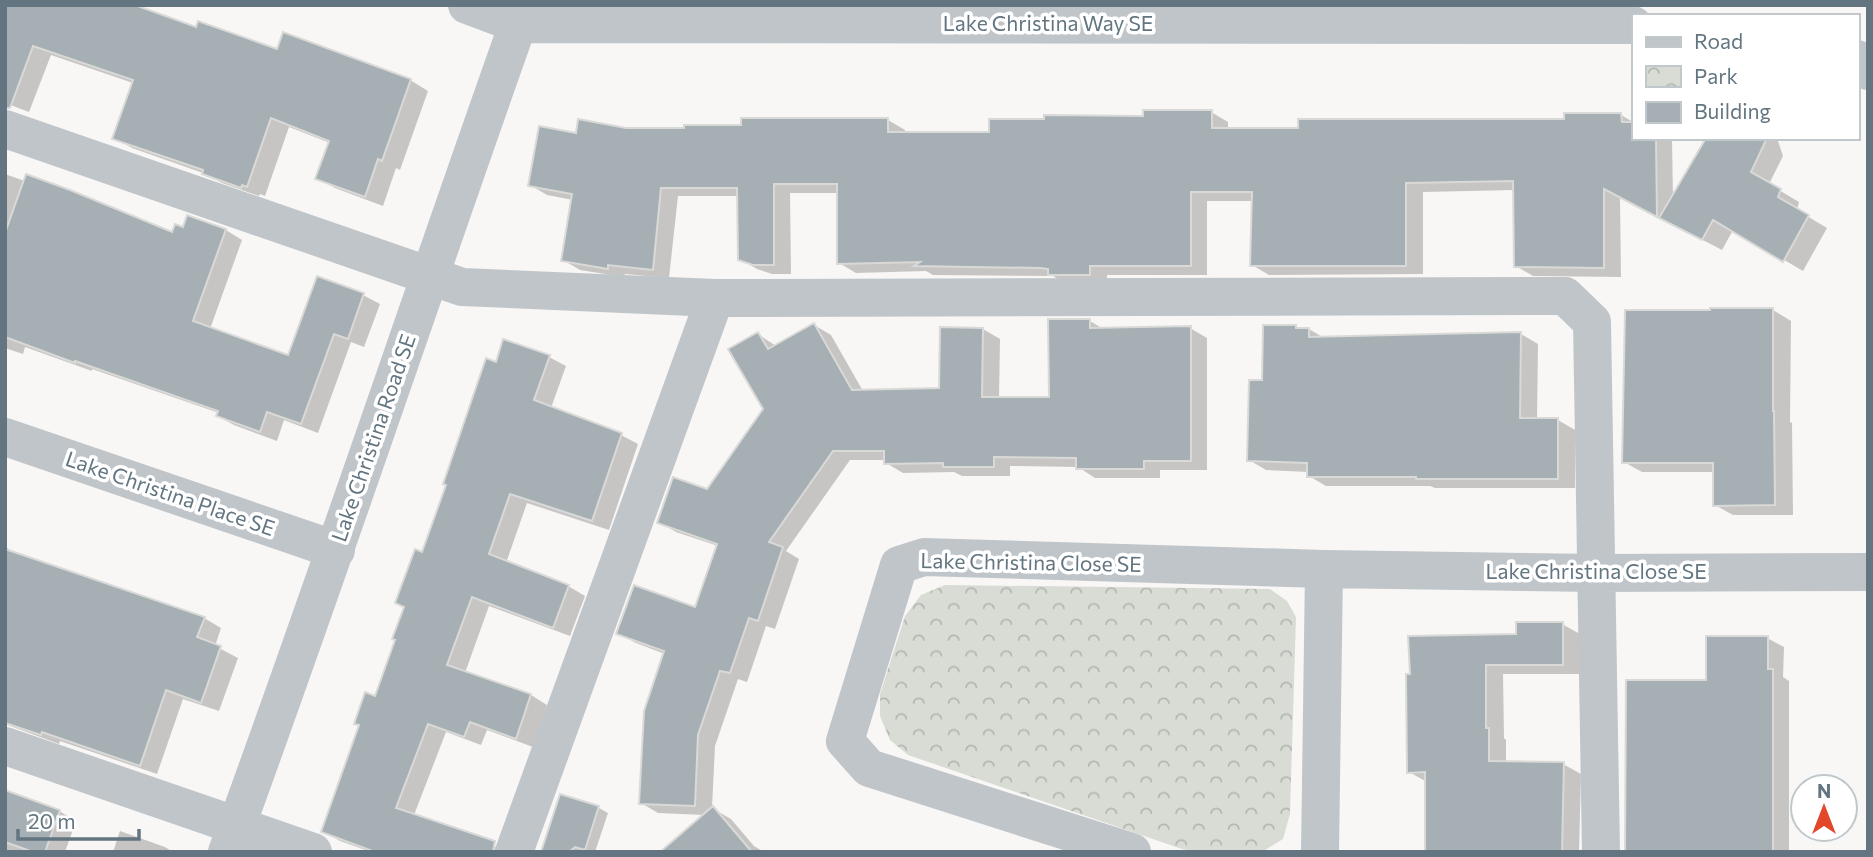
<svg xmlns="http://www.w3.org/2000/svg" width="1873" height="857" viewBox="0 0 1873 857" font-family="Commissioner,sans-serif">
  <style>
    .park { fill: url(#park-crowns) }
    .shadow { fill: #0003 }
    .building { fill: #a5afb4; stroke: #d9d9d7; stroke-width: 2 }
    .lines { fill: none; stroke-linecap: round; stroke-linejoin: round }
    .minor { stroke: #c0c5c9; stroke-width: 38 }
    .labels { text-anchor: middle; stroke-width: 7; stroke-linejoin: round; paint-order: stroke }
    .street-label { font-size: 21px; fill: #627580; stroke: #fff }
  </style>
  <defs>
    <pattern id="park-crowns" width="20" height="18" patternUnits="userSpaceOnUse" patternTransform="scale(1.75)"><rect width="20" height="18" fill="#d8dcd4"/><path d="M2 6a3 3 0 1 1 6 0M12 15a3 3 0 1 1 6 0" fill="none" stroke="#b3b7b1"/></pattern>
  </defs>
  <rect width="100%" height="100%" fill="#f8f7f5"/>
  <path class="park" d="M945,585L1270,589L1287,601L1296,617L1290,814L1283,839L1262,852H1199L1182,849L908,755L890,740L880,716V694L905,616L921,595Z"/>
  <path class="shadow" d="M5,5H144L142,10L197,30L278,51L410,80L428,91L400,170L396,168L383,206L335,188L317,178L330,143L289,127L265,196L260,194L259,196L222,183L203,173L132,148L114,138L133,83L51,55L29,112L5,103Z
    M1211,112L1228,122V130L1566,121L1621,115L1633,122V138H1672L1673,198L1708,138H1777L1783,156L1769,184L1799,202L1797,210L1827,228L1803,271L1733,230L1722,250L1620,197L1621,277L1533,276L1516,266L1515,190L1423,192V274L1269,275L1252,265L1253,201H1207V275H1107V284H1067L1053,276L933,275L926,271L856,273L839,263V193H790L791,274H772L757,269L740,259L739,196H678L669,278L625,274L624,277L580,270L563,260L573,200L547,195L530,185L577,135L626,130L888,120L905,130V134H991Z
    M5,174L173,234L184,229L226,230L242,240L210,329L289,357L363,295L380,304L364,347L351,342L318,433L284,420L277,441L234,425L218,416L219,413L92,369V371L25,347L23,354L5,348Z
    M1773,310L1791,321L1790,422L1792,423L1793,515H1733L1715,505V472H1642L1624,462Z
    M1090,321L1105,330L1190,328L1207,338V470H1160V478H1095L1078,467L1010,466V476H962L954,472L903,473L886,463V460H850L786,551L799,559L775,629L766,626L747,682L738,679L715,746L712,808L731,819L754,846L764,852H677L705,815L658,813L641,803L665,654L636,643L618,633L696,609L718,546L676,532L659,522L708,491L765,409L758,334L776,346L814,325L831,335L863,391L940,390L941,329H983L1000,339L999,399H1051Z
    M1295,327L1300,329H1309L1324,338L1521,334L1538,344L1537,420H1558L1575,430V488H1435L1430,486H1326L1309,476V472L1266,470L1249,460L1264,382Z
    M549,357L566,366L551,408L621,435L638,444L609,530L527,503L506,563L568,586L585,596L570,636L489,606L465,673L531,695L547,705L533,747L487,730L481,745L446,732L414,815L479,837L496,847L494,852H371L340,841L323,831L376,698L423,554L497,364Z
    M5,547L19,555L204,618L221,628L215,646L238,658L219,711L183,699L157,774L60,741L59,744L5,724Z
    M1562,624L1580,634V674H1503L1504,738L1506,740V763L1563,764L1581,774L1579,852H1427V782L1409,772L1408,676L1518,636Z
    M1767,638L1784,647L1783,677L1789,681V852H1627L1708,682Z
    M562,796L599,808L608,813L595,852H543Z
    M59,811L76,821L65,852H5V829Z
    M120,831L165,847L173,852H113Z"/>
  <path class="building" d="M5,5H135L196,27L198,21L277,49L283,32L411,79L382,161L378,159L365,197L315,179L329,141L271,118L247,187L242,185L241,188L202,174L203,170L112,139L133,80L33,46L10,108H5Z
    M1143,110H1212V128H1298V119H1564V113H1621L1622,122H1633V138H1656L1657,217L1604,189V268L1514,267L1513,181L1406,183V266H1250L1252,192H1191V266H1090V275H1048V269L1041,268L914,266L920,262L837,264V184H774V265H753L738,260L737,188H661L653,270L608,265V269L561,261L572,194L528,186L539,126L576,133L578,119L626,128H684V125H741V118H888V132H989V119H1044V115L1143,116Z
    M1706,138H1767L1751,172L1781,189L1778,197L1809,215L1783,262L1713,220L1702,240L1659,218Z
    M26,174L70,190L172,232L175,224L183,227L187,215L226,229L193,321L288,355L317,276L364,293L348,339L334,334L301,424L267,412L260,432L216,416L218,411L75,361V363L5,337V233Z
    M1710,308H1773V411H1774L1775,505L1713,506V463H1622L1625,310H1710Z
    M1048,319H1090V328L1191,326V461H1144V469H1076V458L994,457V467H943V463L884,464V451H833L769,542L783,547L758,621L749,618L730,673L720,671L698,735L695,806L639,804L644,711L664,651L616,634L634,585L695,607L717,544L657,523L673,477L707,489L763,409L728,349L758,332L768,349L814,323L852,390L939,388L940,327L983,328L982,397H1049Z
    M1263,325H1296V328H1309V337L1521,332L1520,418H1558V479H1416V477H1307V463L1247,461L1249,380H1262Z
    M503,339L550,355L534,400L622,433L592,521L510,494L489,554L569,585L553,628L472,597L447,665L531,694L516,739L470,722L464,737L428,724L396,808L495,841L493,852H375L321,832L359,725L354,724L365,692L375,696L395,640L392,639L404,607L395,603L415,549L422,552L446,485L443,484L486,358L496,362Z
    M5,549L205,617L197,637L221,646L201,703L166,690L140,766L42,732L41,735L5,723Z
    M1516,622H1563V665H1486V728H1489V761L1564,762L1562,852H1425V772L1407,773L1406,674H1410L1408,636L1516,634Z
    M1706,636H1768V669H1773V852H1625L1626,680H1706Z
    M5,790L60,810L45,852H33L5,842Z
    M560,794L599,806L585,850L575,847L569,852H541Z
    M713,806L752,852H660Z"/>
  <g class="lines">
    <path class="minor" d="M467,5L518,24L1633,25
      M1857,59L1868,71
      M5,129L462,287L715,298L1565,296L1592,322L1601,852
      M5,437L336,550
      M5,746L313,852
      M227,852C328,577 420,300 518,24
      M514,852L715,298
      M1132,852L869,768L845,741L899,565L924,557L1324,569L1596,573L1868,572
      M1320,852L1324,569"/>
  </g>
  <g class="labels">
    <g class="street-label">
      <text x="1048" y="31">Lake Christina Way SE</text>
      <text transform="translate(374 438) rotate(-71)" y="7">Lake Christina Road SE</text>
      <text transform="translate(170 494) rotate(19)" y="7">Lake Christina Place SE</text>
      <text transform="translate(1031 563) rotate(1)" y="7">Lake Christina Close SE</text>
      <text x="1596" y="579">Lake Christina Close SE</text>
    </g>
  </g>
  <rect width="1873" height="857" fill="none" stroke="#627580" stroke-width="14"/>
  <rect x="1632" y="14" width="228" height="126" fill="#ffffff" stroke="#c0c8cc" stroke-width="2"/>
  <rect x="1646" y="37" width="35" height="10" fill="#c0c5c9" stroke="#c0c8cc" stroke-width="2"/>
  <text x="1694" y="49" font-size="21" fill="#627580">Road</text>
  <rect x="1646" y="66" width="35" height="21" fill="url(#park-crowns)" stroke="#c0c8cc" stroke-width="2"/>
  <text x="1694" y="84" font-size="21" fill="#627580">Park</text>
  <rect x="1646" y="102" width="35" height="21" fill="#a5afb4" stroke="#c0c8cc" stroke-width="2"/>
  <text x="1694" y="119" font-size="21" fill="#627580">Building</text>
  <g transform="translate(1824 808)"><circle r="33" fill="#ffffff" stroke="#c0c8cc" stroke-width="2"/>
  <path d="M0-5L12 26L0 18L-12 26Z" fill="#e34729"/>
  <text y="-10" font-size="19" font-weight="bold" text-anchor="middle" fill="#627580">N</text>
  </g>
  <path d="M18 829v10h121v-10" fill="none" stroke="#627580" stroke-width="3.5"/>
  <text x="28" y="829" font-size="21" fill="#627580" stroke="#ffffff" stroke-width="5" paint-order="stroke">20 m</text>
</svg>
